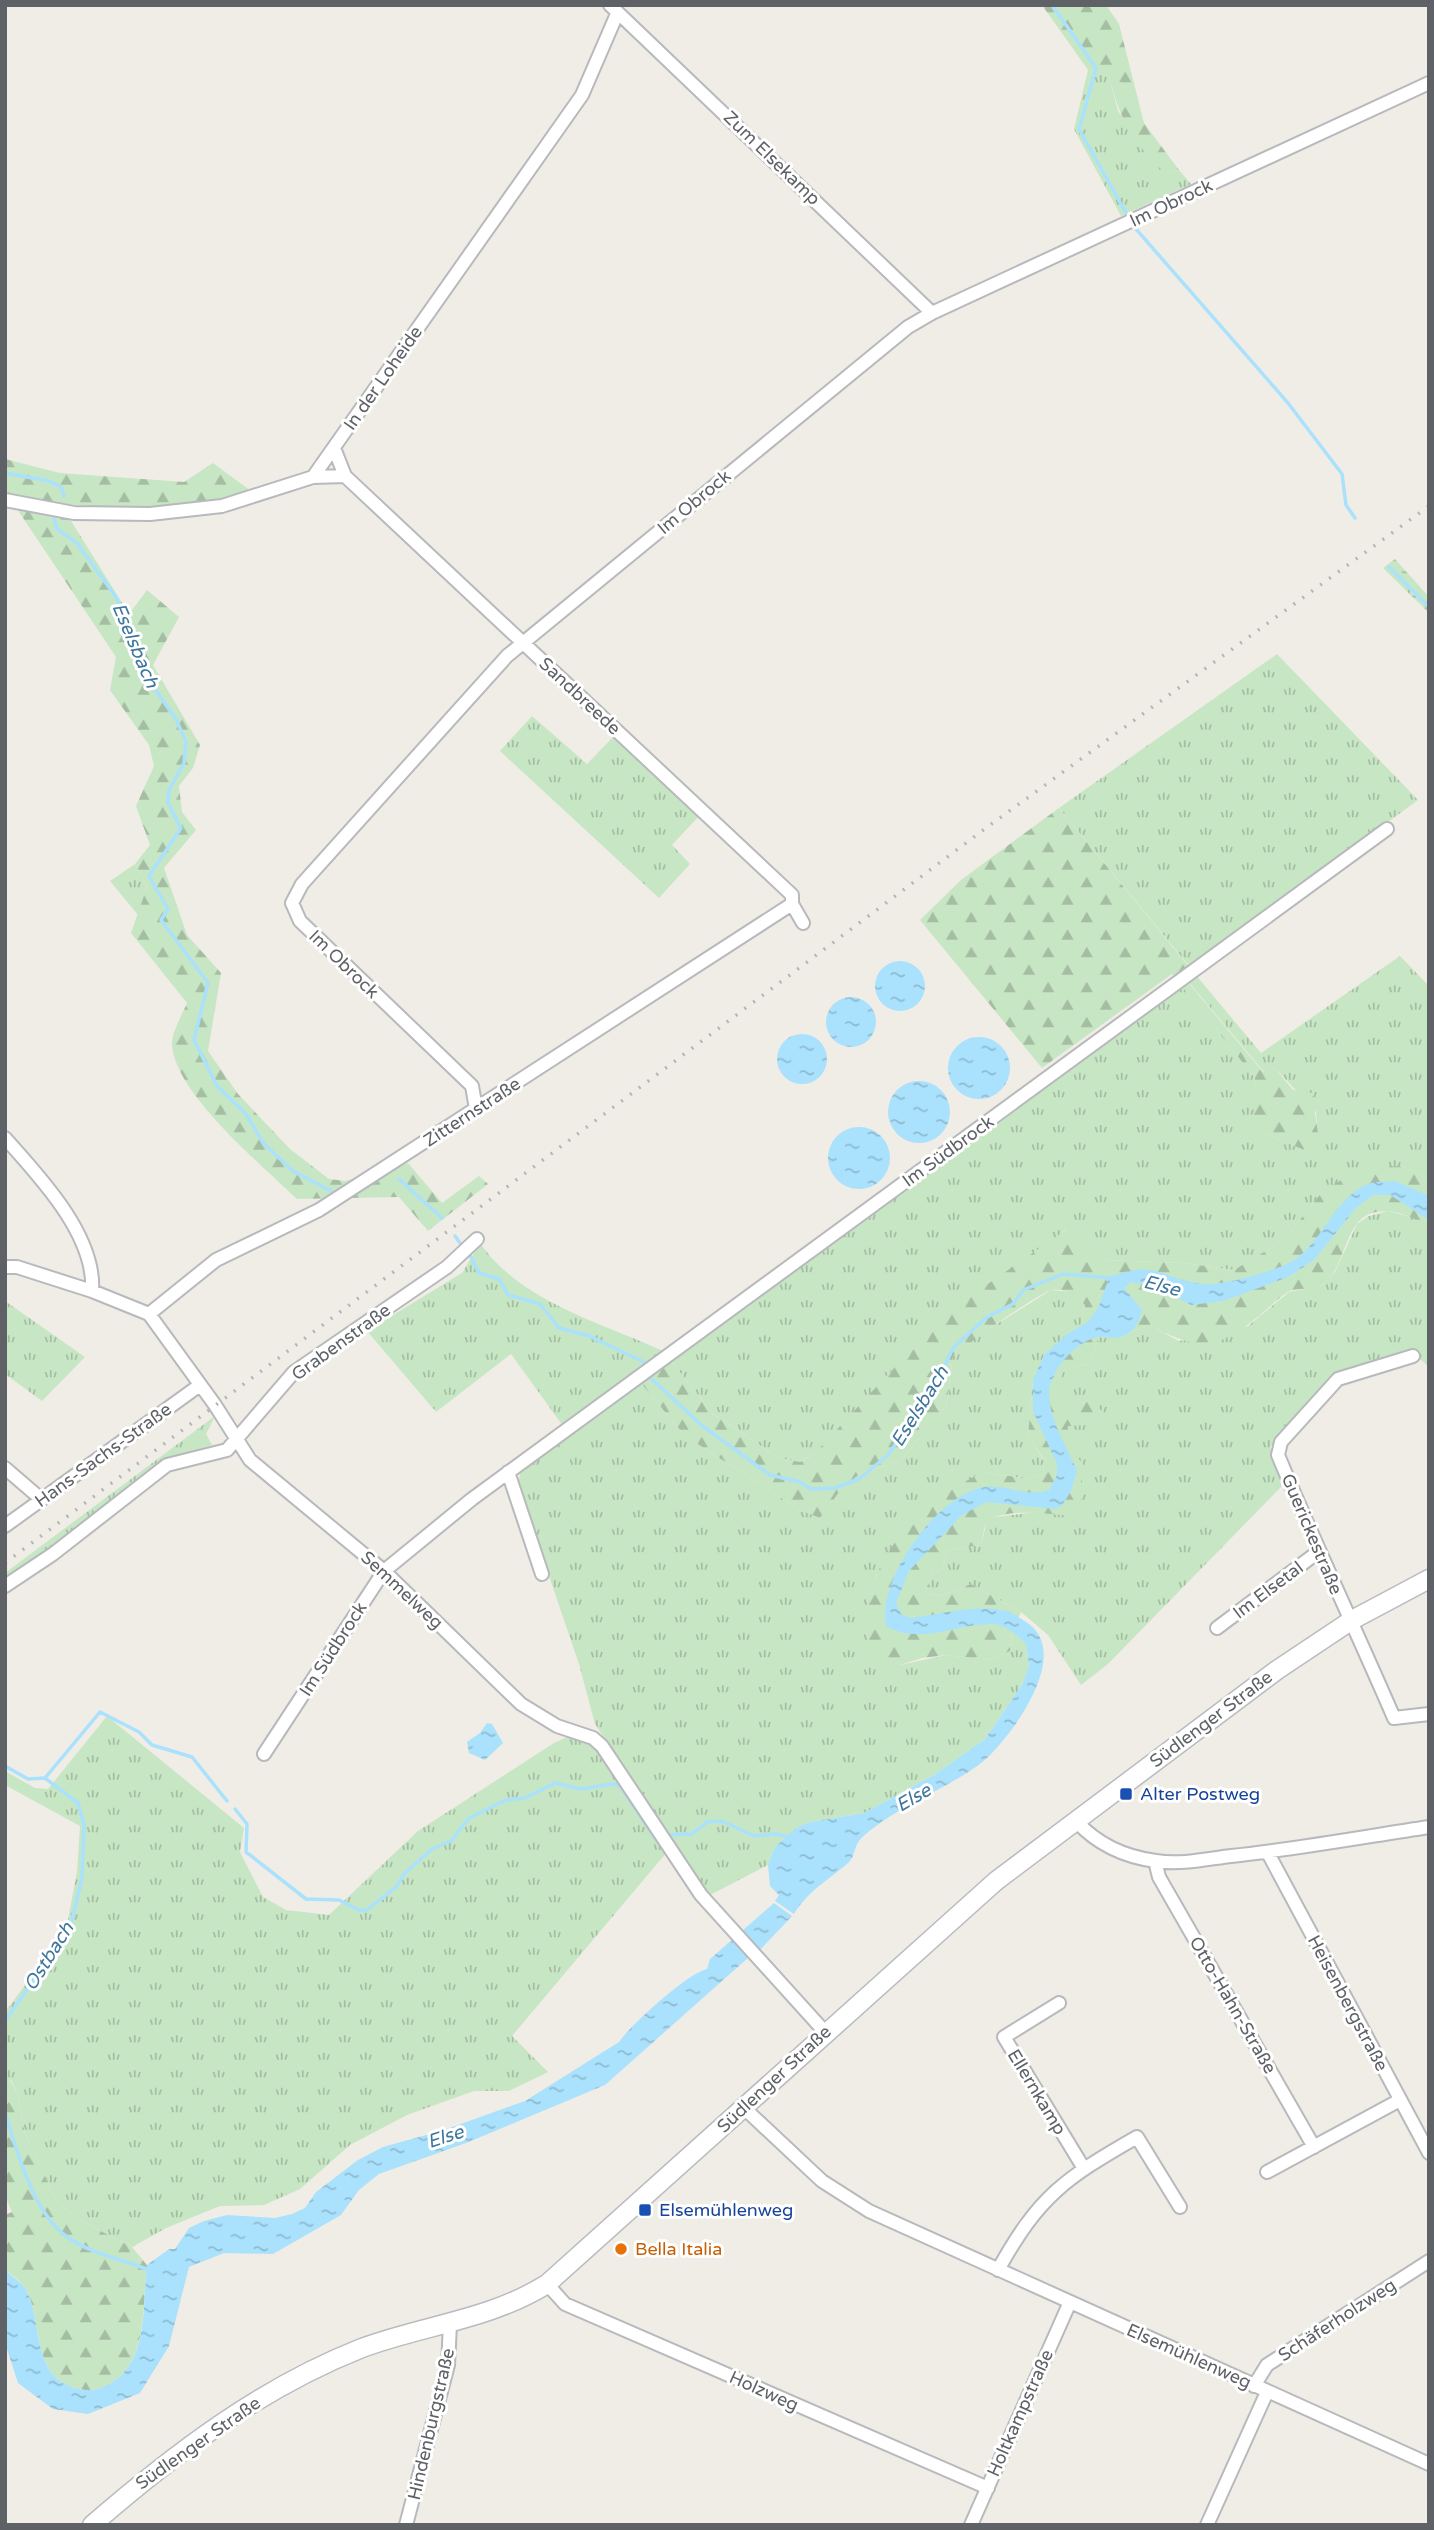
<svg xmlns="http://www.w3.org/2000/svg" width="1434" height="2530" viewBox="0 0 1434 2530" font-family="'Varela Round',sans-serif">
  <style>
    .grass { fill: url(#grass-tufts) }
    .forest { fill: url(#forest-firs) }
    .wetland { fill: url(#wetland-marsh) }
    .water { fill: url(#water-ripples) }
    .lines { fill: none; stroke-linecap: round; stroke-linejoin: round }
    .stream { stroke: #aae1fc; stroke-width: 3.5 }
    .minor-casing { stroke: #b7b9bc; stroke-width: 16 }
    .secondary-casing { stroke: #b8bbbf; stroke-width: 21 }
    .minor { stroke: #fff; stroke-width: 12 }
    .secondary { stroke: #fff; stroke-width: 18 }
    .rail { stroke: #b4b5b6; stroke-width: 3.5; stroke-dasharray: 2 9; stroke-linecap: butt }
    .transit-dot { fill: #1a4fb4; stroke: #fff; stroke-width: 2.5 }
    .food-dot { fill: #e8710a; stroke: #fff; stroke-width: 2.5 }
    .labels { text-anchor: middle; stroke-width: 6; stroke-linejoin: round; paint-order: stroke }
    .street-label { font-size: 18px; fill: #5e6266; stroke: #fff }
    .transit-label { font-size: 18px; fill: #164399; stroke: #fff; text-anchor: start }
    .food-label { font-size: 18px; fill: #c56008; stroke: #fff; text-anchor: start }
    .water-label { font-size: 19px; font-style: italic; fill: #3f779e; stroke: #fff }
  </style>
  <defs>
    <pattern id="grass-tufts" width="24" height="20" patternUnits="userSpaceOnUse" patternTransform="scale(1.75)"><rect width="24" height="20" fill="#c7e6c4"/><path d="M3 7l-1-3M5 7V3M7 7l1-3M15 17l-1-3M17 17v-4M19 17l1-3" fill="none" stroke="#a5bea3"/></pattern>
    <pattern id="forest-firs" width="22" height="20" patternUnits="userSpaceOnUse" patternTransform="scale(1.75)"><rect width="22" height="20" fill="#c7e6c4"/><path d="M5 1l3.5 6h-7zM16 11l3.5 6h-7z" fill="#a5bea3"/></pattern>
    <pattern id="wetland-marsh" width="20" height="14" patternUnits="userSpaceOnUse" patternTransform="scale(1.75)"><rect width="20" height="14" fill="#c7e6c4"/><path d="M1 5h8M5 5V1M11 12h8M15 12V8" fill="none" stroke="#a5bea3"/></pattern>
    <pattern id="water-ripples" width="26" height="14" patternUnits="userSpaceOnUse" patternTransform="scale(1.75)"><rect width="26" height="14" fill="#aae1fc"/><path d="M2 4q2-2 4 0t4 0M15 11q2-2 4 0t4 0" fill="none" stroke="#8ebad0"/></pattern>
  </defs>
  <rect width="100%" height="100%" fill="#f0ede6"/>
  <path class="grass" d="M1088,70L1109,76L1118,111L1166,174L1179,170L1191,184L1121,216L1074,129Z
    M1277,654L1418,800L1190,967L1059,808Z
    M532,716L587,764L616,734L701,814L672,845L690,864L659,898L500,751Z
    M135,864L147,887L138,915L110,881Z
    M1400,956L1429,986V1180L1402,1166L1322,1192L1284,1240L1234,1270L1184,1263L1104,1260L1065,1230L815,1453L799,1462L779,1458L713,1414L670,1360L1183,987L1255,1078L1254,1094L1260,1131L1304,1150L1318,1140L1316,1112L1275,1068L1264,1072L1187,980L1195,974L1261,1053Z
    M1388,1211L1418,1219L1429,1228V1367L1409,1349L1335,1373L1270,1447L1284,1484L1108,1664L1081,1685L1048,1635L1021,1612L971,1584L939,1596L926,1593L932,1573L942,1570L948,1550L981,1545L987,1521L994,1517L1039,1512L1067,1445L1064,1403L1054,1394L1064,1370L1091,1363L1098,1337L1115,1338L1149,1325L1179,1341L1248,1326L1289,1292L1323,1285L1335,1272L1357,1224L1369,1216Z
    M480,1243C521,1302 600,1322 663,1351L563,1426L511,1354L436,1412L367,1331L462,1273Z
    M1051,1290L1072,1292L1085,1305L1081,1326L1067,1334L1033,1380L1028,1435L1044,1461L1043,1474L1029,1479L982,1472L876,1575L868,1614L869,1643L900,1665L946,1655L990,1660L1010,1651L1012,1631L1026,1643L1029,1666L1022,1685L985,1739L934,1775L864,1813L810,1822L797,1828L774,1848L768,1865L710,1895L595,1724L579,1664L518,1485L521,1469L640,1382L685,1436L800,1510L820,1517L845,1484L859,1475L901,1460L946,1407L953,1356L968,1342Z
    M5,1301L85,1357L42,1401L5,1374Z
    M215,1416L206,1434L212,1445L173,1457L5,1585V1573Z
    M107,1716L244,1828L240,1852L263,1897L286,1910L329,1915L418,1831L554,1743L572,1735L588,1741L602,1752L667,1852L512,2036L548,2072L509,2091H474L407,2115L350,2145L300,2189L264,2205L220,2206L166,2228L132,2247L89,2225L58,2204L25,2134L18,2094L11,2080L5,2081V2012L66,1930L77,1872L80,1826L5,1785V1771L35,1788L48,1789Z"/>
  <path class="forest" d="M1042,5H1106L1119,24L1144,123L1179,170L1166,174C1133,143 1120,120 1109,76L1088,70Z
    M5,459L60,473L184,482L213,463L251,491C170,514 86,511 5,494Z
    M15,506L68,516L129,614L147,590L179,617L153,665L200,745L193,768L179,786L182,812L196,830L164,868L187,935L221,973L208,1051L238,1094L290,1149L329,1179L345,1181L408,1163L442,1203L479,1176L488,1184L428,1231L399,1197L297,1199C262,1165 174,1093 172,1044C172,1032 182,1015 187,1003L131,933L147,887L135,864L150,845L136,806L154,766L149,745L110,690L116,657Z
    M1059,808L1195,974L1187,981L1263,1072L1275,1068L1293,1090L1312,1093L1319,1140L1304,1150L1260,1131L1253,1115L1255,1107L1249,1099L1254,1094L1255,1078L1172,974L1042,1068L920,920L961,880Z
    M1402,1166L1429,1180V1228C1410,1213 1373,1201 1356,1225C1343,1243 1342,1267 1326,1282C1317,1291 1301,1287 1290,1291C1280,1296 1269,1308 1260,1315C1216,1351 1199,1351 1149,1325L1115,1338L1098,1337L1091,1363L1064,1370L1055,1394L1064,1402L1086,1397L1103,1412L1091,1425L1068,1426L1067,1445L1083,1464L1081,1498L1070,1516C1054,1514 996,1507 987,1523C983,1528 983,1538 981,1545L948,1550L942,1570L932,1573L926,1593L939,1596L971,1584L1021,1612L1012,1631L1010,1651L990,1660L946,1655L922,1658L900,1665L880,1660C877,1655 871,1648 869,1642C856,1592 894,1533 931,1504C946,1491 965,1482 982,1472L1029,1479L1043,1474L1044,1460L1028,1435L1033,1380L1044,1355L1081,1326L1085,1305C1076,1296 1067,1288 1052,1290C1040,1292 965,1345 953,1356L946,1407L901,1460L859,1475L845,1484L820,1518L800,1510L685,1436L640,1382L670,1360L713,1414L779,1458L800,1462L815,1453L943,1315L1066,1230L1104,1260L1184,1263L1234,1270L1284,1240L1322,1192L1360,1168Z
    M10,2080L18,2094L25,2134L58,2204L89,2225L132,2247L147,2265C142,2306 149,2365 106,2386C96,2391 85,2391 75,2388C30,2375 44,2320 25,2288C21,2281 11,2275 5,2270V2215L12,2212L5,2195V2081Z"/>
  <path class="wetland" d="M1395,559L1429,597V613L1383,568Z"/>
  <path class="water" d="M875 986a25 25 0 1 1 50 0a25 25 0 1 1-50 0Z
    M826 1022a25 25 0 1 1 50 0a25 25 0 1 1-50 0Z
    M777 1059a25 25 0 1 1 50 0a25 25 0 1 1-50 0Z
    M948 1068a31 31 0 1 1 62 0a31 31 0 1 1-62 0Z
    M888 1112a31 31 0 1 1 62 0a31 31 0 1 1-62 0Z
    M828 1158a31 31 0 1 1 62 0a31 31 0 1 1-62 0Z
    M1395,1181L1429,1196V1220L1390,1195H1373L1356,1208L1314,1260L1288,1277L1223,1301L1191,1305L1157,1287L1131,1282L1124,1288L1142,1310C1139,1325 1131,1337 1114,1338C1109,1338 1103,1336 1098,1337C1076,1341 1047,1373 1049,1396C1051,1424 1067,1446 1077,1471L1071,1491L1063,1504L1056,1509L986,1502L962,1515L909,1571L896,1603L901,1614L910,1618C939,1615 972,1605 1001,1610C1011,1611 1020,1618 1029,1624C1070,1655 1015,1731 988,1757C965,1779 912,1801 883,1821C876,1826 864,1834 859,1841C853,1849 855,1858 847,1864C827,1881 808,1891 794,1914L775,1901L779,1895L770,1886L768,1865L774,1848L796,1828L810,1822L864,1813L934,1775L985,1739L1022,1685L1029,1666L1026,1644C1018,1636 1006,1625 994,1624C957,1623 921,1646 886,1626C876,1581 938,1493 985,1487C1007,1484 1026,1498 1049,1490L1057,1475V1464L1033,1411V1380L1044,1355L1067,1334L1089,1321L1099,1306L1109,1277C1159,1259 1158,1278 1202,1284C1217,1287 1269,1272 1285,1265C1322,1249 1330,1200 1368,1184C1375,1181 1387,1182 1395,1181Z
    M487,1723L492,1724L503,1743L485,1760L469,1753L467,1742L480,1733Z
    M774,1903L792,1916L759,1951L749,1957L605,2085L466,2143L379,2174L359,2190L341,2215L273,2254L224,2253L189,2267L169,2346L140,2393L88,2414L53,2409L18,2383L5,2343V2270C11,2276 20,2281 25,2288C44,2321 30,2375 75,2388C86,2391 96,2391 106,2386C150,2364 142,2306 147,2265L169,2249H175L189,2228L204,2221L227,2215L275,2218L292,2214L305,2208L316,2192L358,2160L383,2147L444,2130L525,2101L619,2042C631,2025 686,1974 707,1969L710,1959Z"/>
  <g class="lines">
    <path class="stream" d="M1052,5L1096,68L1079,129L1126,213
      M1136,229L1288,403L1342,474L1346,505L1355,518
      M5,473L49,481L61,487L64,496
      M54,518L57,529L77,543L116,597L144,674L176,719L186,742L184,763L169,790L168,803L181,828L149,876L168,909L161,920L208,983L194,1040L217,1086L246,1114L264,1144L293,1171L331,1191
      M1389,567L1429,607
      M399,1179L442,1218
      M455,1236L463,1247
      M470,1255L479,1273L499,1279L508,1295L540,1304L559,1328L589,1336L644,1362
      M652,1379L700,1424L770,1475L800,1482L811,1489L835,1488L859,1479L888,1455L934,1389L953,1348L987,1317L1013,1304L1023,1290L1063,1274L1111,1278
      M5,1766L28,1779L45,1778L78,1803L84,1825L82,1878L70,1928L5,2021
      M45,1778L100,1712L139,1732L152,1745L192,1757L227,1801
      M235,1809L247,1824L246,1852L306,1899L339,1900L359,1910H367L396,1887L405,1873L432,1849L451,1841L469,1818L506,1800L525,1798L555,1783L580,1789L613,1784L620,1786L657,1841
      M668,1835L692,1834L707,1822L722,1821L754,1836L776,1834L788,1837
      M5,2112C16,2149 33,2212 66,2236C89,2254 124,2259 151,2271"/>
    <g class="minor-casing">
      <path id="minor" d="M610,5L932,313
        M334,448L345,476L792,895V904L803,923
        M313,477L582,95L617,14
        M5,500L74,513L150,514L222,506L313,477L345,476
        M476,1109L472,1086L300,921L292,903L302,884L507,656L908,327L932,313L1429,83
        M5,1138C40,1177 96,1236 92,1291
        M5,1267H17L92,1291L149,1314L215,1405L250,1460L384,1571L521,1704L557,1726L593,1738L602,1746L701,1895L825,2032
        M149,1314L216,1260L319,1210L792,904
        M1413,1356L1338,1379L1281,1442L1278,1455C1315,1544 1356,1630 1394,1718L1429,1714
        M5,1468L41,1499
        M508,1472L542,1574
        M5,1526L200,1385
        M5,1586L53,1554L167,1465L227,1450L294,1372L447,1267L477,1239
        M1217,1628L1318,1552
        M264,1754L384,1571L472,1499L1387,829
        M1076,1821C1097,1844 1125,1857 1156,1861C1180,1865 1207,1859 1231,1856C1297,1849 1363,1837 1429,1827
        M1268,1853L1429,2153
        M1155,1861L1159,1877L1314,2147
        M1059,2003L1004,2037L1083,2167
        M743,2107L822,2181L869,2211L1429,2464
        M1267,2172L1400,2100
        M998,2270C1039,2196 1064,2179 1137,2137L1180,2207
        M547,2284L565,2304L988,2488
        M1254,2386L1267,2365L1429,2261
        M406,2525L448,2365L450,2324
        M971,2525L1070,2302
        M1207,2525L1267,2392"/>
    </g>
    <g class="secondary-casing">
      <path id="secondary" d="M92,2525C174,2454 260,2388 362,2348C424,2325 489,2320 547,2284L996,1881L1277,1670L1352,1620L1429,1579"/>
    </g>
    <use href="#minor" class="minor"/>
    <use href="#secondary" class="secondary"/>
    <path class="rail" d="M5,1563L986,828L1429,506"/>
  </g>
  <g class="transit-dot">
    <rect x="1119" y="1787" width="14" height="14" rx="3.5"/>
    <rect x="638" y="2203" width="14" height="14" rx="3.5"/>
  </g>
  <circle class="food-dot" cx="621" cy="2249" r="7"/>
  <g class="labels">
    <g class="street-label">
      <text transform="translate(772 158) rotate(44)" y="6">Zum Elsekamp</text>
      <text transform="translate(1171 203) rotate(-25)" y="6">Im Obrock</text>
      <text transform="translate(383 378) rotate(-55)" y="6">In der Loheide</text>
      <text transform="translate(694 502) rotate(-40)" y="6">Im Obrock</text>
      <text transform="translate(580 696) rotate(43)" y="6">Sandbreede</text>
      <text transform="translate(344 964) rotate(44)" y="6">Im Obrock</text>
      <text transform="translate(472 1112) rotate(-33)" y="6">Zitternstraße</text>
      <text transform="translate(948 1151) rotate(-36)" y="6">Im Südbrock</text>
      <text transform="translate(341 1342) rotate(-36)" y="6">Grabenstraße</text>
      <text transform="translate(103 1455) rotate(-36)" y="6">Hans-Sachs-Straße</text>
      <text transform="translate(1312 1534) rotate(67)" y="6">Guerickestraße</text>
      <text transform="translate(402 1590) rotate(43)" y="6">Semmelweg</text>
      <text transform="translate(1268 1590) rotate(-37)" y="6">Im Elsetal</text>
      <text transform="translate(333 1649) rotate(-57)" y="6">Im Südbrock</text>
      <text transform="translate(1211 1719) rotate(-37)" y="6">Südlenger Straße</text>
      <text transform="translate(1348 2003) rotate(62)" y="6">Heisenbergstraße</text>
      <text transform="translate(1233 2005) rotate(60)" y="6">Otto-Hahn-Straße</text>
      <text transform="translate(774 2079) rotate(-43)" y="6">Südlenger Straße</text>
      <text transform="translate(1037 2092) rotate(59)" y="6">Ellernkamp</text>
      <text transform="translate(1337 2320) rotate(-33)" y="6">Schäferholzweg</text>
      <text transform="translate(1189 2356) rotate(24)" y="6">Elsemühlenweg</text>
      <text transform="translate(764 2391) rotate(24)" y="6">Holzweg</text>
      <text transform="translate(1020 2413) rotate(-66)" y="6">Holtkampstraße</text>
      <text transform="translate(431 2424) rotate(-77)" y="6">Hindenburgstraße</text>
      <text transform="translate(198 2443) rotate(-35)" y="6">Südlenger Straße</text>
    </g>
    <g class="transit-label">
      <text x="1140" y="1800">Alter Postweg</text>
      <text x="659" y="2216">Elsemühlenweg</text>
    </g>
    <g class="food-label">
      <text x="635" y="2255">Bella Italia</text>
    </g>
    <g class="water-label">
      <text transform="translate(136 645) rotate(67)" y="7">Eselsbach</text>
      <text transform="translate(1162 1285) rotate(14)" y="7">Else</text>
      <text transform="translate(919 1406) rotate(-58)" y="7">Eselsbach</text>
      <text transform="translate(913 1797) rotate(-30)" y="7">Else</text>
      <text transform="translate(48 1956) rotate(-58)" y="7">Ostbach</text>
      <text transform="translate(445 2136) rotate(-18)" y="7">Else</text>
    </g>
  </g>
  <rect width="1434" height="2530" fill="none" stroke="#5e6266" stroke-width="14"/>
</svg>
